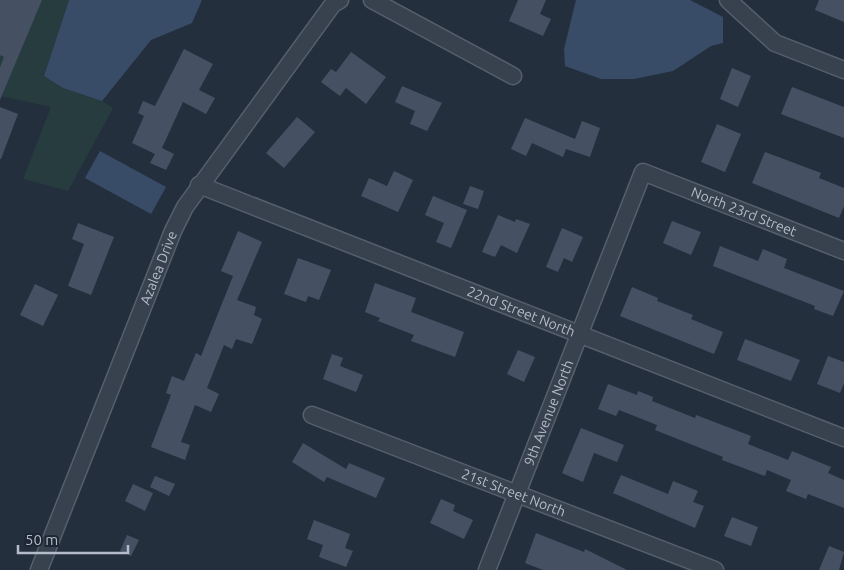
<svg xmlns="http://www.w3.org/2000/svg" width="844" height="570" viewBox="0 0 844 570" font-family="Ubuntu,sans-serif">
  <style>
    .green { fill: #263c3f }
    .water { fill: #394c67 }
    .building { fill: #455162 }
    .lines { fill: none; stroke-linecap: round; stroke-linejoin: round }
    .street-casing { stroke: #565f6c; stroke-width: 19 }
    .street { stroke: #38414e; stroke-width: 16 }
    .labels { text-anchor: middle; stroke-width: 4.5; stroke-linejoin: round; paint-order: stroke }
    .street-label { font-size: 14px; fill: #b4bcc9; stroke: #1d2633 }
  </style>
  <rect width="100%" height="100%" fill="#242f3e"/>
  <path class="green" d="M0,0H69L44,76L63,88L102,101L113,108L68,191L23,179L51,107L0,96Z"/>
  <path class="water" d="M69,0H202L192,23L151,40L102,101L63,88L44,76Z
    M576,0H690L723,17V43L711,46L673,71L634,79H601L565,66L564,49Z
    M100,151L166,187L151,214L85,178Z"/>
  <path class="building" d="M0,0H42L0,100V67L4,57L0,55Z
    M518,0H546L540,14L551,19L543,36L509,21Z
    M819,0H844V22L815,10Z
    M184,49L213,64L199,90L215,98L206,114L183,102L162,148L174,154L166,170L150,163L155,154L132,143L144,116L138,113L143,101L155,106Z
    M351,52L386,77L366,104L346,88L340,96L321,82L331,69L336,72Z
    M732,68L751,76L738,107L720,99Z
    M402,86L442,103L427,131L410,124L415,111L395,102Z
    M792,87L844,107V138L781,114Z
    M0,107L18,114L1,159H0Z
    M297,117L315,132L284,168L266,153Z
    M525,118L575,139L582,121L600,128L590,157L566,149L563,157L532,143L526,156L511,149Z
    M717,124L741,134L725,172L701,162Z
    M765,152L821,173L819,178L844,188V206L839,218L752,183Z
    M394,171L413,180L398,212L361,196L369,178L387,186Z
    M470,186L484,191L478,209L463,204Z
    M433,196L467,210L451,248L436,242L444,223L425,215Z
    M498,215L515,222L516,219L530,224L517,253L501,245L495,257L482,252Z
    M672,221L701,232L691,255L663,243Z
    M78,223L114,237L91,295L68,286L84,244L72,239Z
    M562,228L583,237L572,262L564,258L558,272L546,267Z
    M238,231L262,242L237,300L256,307L254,315L262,319L252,344L236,339L232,349L224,345L207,388L219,394L211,412L195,405L181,442L190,445L185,460L151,447L171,395L166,393L172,376L184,381L196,353L201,356L233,276L221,271Z
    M720,246L758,261L763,249L787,259L784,268L844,291L833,316L814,309L815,306L713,266Z
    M298,258L331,270L319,300L308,296L306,302L284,294Z
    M375,283L416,298L411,312L464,332L455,357L411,341L414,335L378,321L380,318L365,312Z
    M35,284L58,295L43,326L20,315Z
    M632,287L658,298L657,301L693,315L691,319L723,332L714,354L620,316Z
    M745,339L800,360L791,381L737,360Z
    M518,350L535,357L524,382L507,374Z
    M332,354L343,358L340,366L363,375L356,392L323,379Z
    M828,356L844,362V383L840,393L817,384Z
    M608,384L637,395L638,391L653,397L652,401L695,418L696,415L751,436L748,444L788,460L792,451L831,467L828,473L844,480V508L808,494L806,499L786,491L791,480L767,470L765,476L722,460L723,457L655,430L657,425L619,410L616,416L598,409Z
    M581,428L624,445L617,462L594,453L583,482L562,473Z
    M303,443L346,469L349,463L385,478L376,498L327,477L324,482L292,462Z
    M621,475L668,494L673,481L698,491L693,502L704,506L695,528L613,493Z
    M155,476L175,484L169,496L150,487Z
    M133,484L153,493L145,511L125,501Z
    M441,499L455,505L453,511L473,520L464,539L430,523Z
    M732,517L758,527L751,546L724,536Z
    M314,520L350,534L345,548L353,551L346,567L319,557L323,545L307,539Z
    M536,533L584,552L585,549L627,570H543L525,563Z
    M127,535L139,540L131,556L120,551Z
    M829,546L844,552L839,570H819Z"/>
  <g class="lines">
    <g class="street-casing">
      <g id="street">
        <path d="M372,0L513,76"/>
        <path d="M728,0L775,43L844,70"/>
        <path id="s1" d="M199,185L844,438"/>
        <path id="s2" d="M312,415L715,570"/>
        <path id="s3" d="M39,570L173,231L185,207L333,4L340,0"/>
        <path id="s4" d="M487,570L643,172L844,251"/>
      </g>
    </g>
    <use href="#street" class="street"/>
  </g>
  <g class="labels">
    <g class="street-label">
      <text dy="5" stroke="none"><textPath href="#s4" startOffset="536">North 23rd Street</textPath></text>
      <text dy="5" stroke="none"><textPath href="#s3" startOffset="325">Azalea Drive</textPath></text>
      <text dy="5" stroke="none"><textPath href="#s1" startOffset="346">22nd Street North</textPath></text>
      <text dy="5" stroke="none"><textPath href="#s4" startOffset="169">9th Avenue North</textPath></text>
      <text dy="5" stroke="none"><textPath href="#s2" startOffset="216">21st Street North</textPath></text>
    </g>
  </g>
  <path d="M18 545v8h110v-8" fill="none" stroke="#b4bcc9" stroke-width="2.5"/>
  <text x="25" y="545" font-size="15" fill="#b4bcc9" stroke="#1d2633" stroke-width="4" paint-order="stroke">50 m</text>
</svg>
